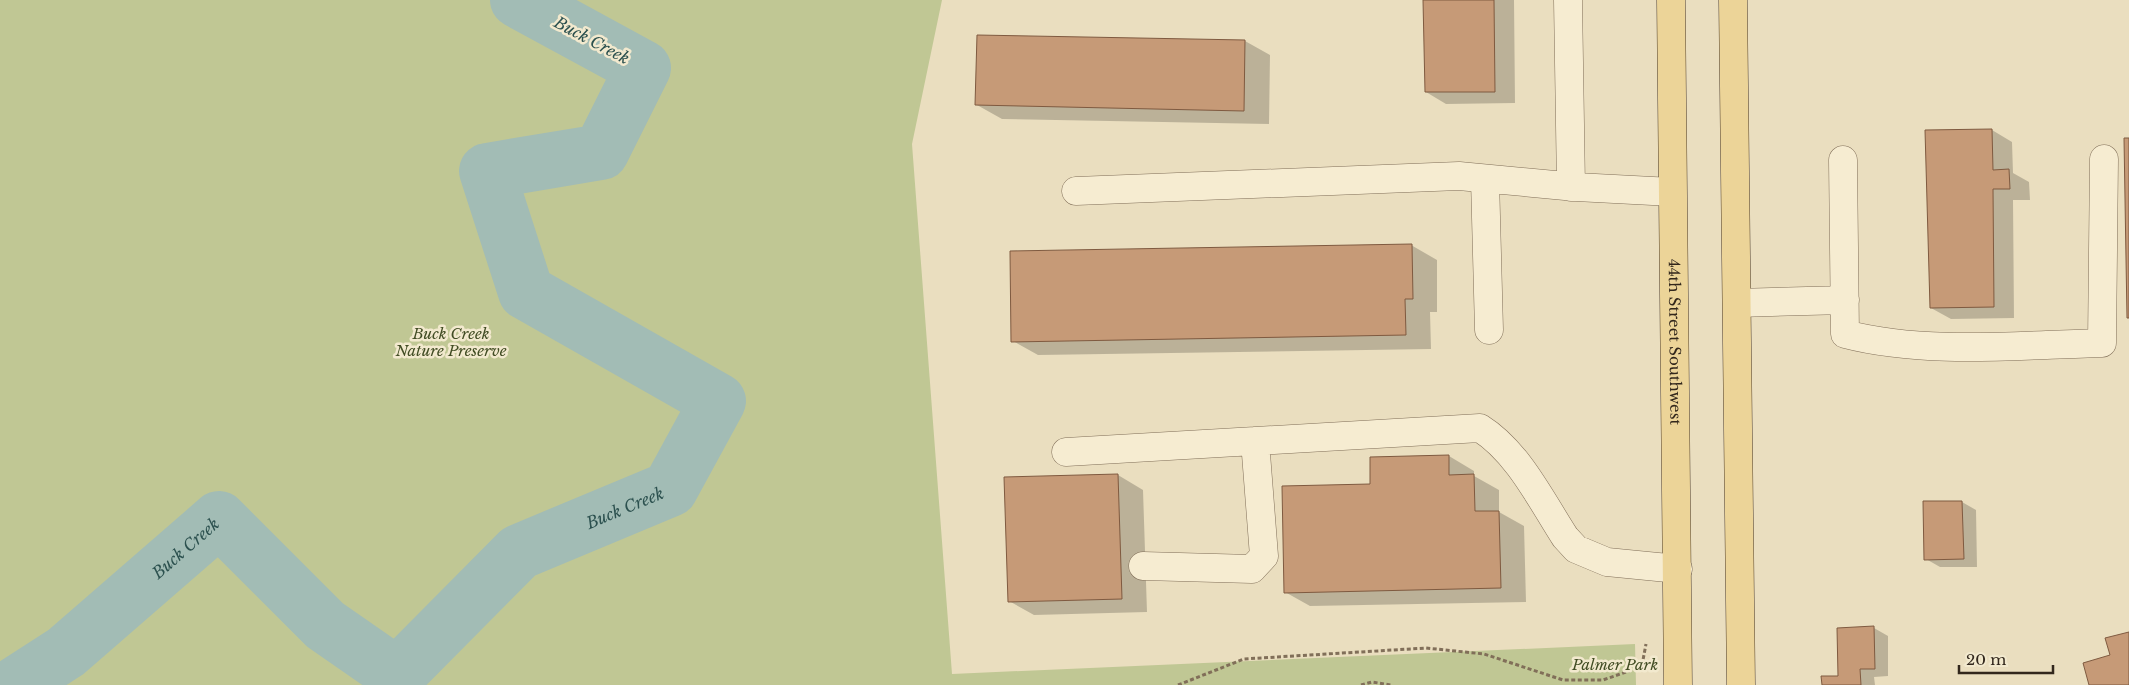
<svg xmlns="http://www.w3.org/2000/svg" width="2129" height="685" viewBox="0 0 2129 685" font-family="'Libre Baskerville',serif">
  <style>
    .green { fill: #c0c794 }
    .shadow { fill: #0003 }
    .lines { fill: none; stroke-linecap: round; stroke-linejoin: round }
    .river { stroke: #a2bcb5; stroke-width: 56 }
    .building { fill: #c69a77; stroke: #7f5a40 }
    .minor-casing { stroke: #816f59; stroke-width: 29 }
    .major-casing { stroke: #4f3e2d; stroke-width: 29 }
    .path { stroke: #816f59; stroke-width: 3; stroke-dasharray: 4 2.5; stroke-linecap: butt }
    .minor { stroke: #f6ecd1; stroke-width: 28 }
    .major { stroke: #ecd498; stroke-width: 28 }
    .labels { text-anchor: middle; stroke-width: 5; stroke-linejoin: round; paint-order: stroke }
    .park-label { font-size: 15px; font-style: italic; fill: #424d24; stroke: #f2e9ce }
    .street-label { font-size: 15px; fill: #32271c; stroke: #f2e9ce }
    .water-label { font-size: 16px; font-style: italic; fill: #2c514f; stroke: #f2e9ce }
  </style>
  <rect width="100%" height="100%" fill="#eadebf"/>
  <path class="green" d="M0,0H942L912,144L952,674L1635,644L1636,685H0Z"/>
  <path class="shadow" d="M1425,0H1514L1515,103L1446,104L1426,92Z
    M1245,41L1270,55L1269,124L1002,119L977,105Z
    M1992,130L2012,142L2013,173L2029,182L2030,200H2013L2014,318L1951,319L1931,308Z
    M1411,245L1437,260V312H1430L1431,349L1038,355L1013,341Z
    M1449,456L1474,471V476L1499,490V512L1524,526L1526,602L1310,606L1285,592L1371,486Z
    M1118,475L1143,490L1147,612L1034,615L1009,601Z
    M1925,502H1962L1976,510L1977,567H1940L1926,559Z
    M1874,628L1888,636V676L1874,677L1875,685H1823L1839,677Z"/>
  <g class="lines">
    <path class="river" id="s1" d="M15,685L66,652L219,519L325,625L397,675L519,552L670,489L718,401L526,292L487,171L601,152L643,68L518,0"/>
  </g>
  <path class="building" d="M1423,0H1494L1495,92H1425Z
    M977,35L1245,40L1244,111L975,105Z
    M1992,129L1993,170L2009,169L2010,189H1993L1994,307L1930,308L1925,130Z
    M2124,138H2129V318H2127Z
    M1412,244L1413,299H1405L1406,335L1011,342L1010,251Z
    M1449,455V475L1474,474L1475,511H1499L1501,588L1284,593L1282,486L1370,484V457Z
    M1118,474L1122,599L1008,602L1004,477Z
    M1923,501H1962L1964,559L1924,560Z
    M1874,626L1875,669H1860L1861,685H1822L1821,676H1838L1837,628Z
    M2129,632V685H2089L2083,663L2110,655L2105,638Z"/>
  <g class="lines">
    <g class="minor-casing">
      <path id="minor" d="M1568,0L1571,187
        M1843,160L1845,334C1926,355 2019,345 2102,343L2104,159
        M1485,179L1489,330
        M1076,191L1459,176L1576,187L1672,192
        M1737,303L1845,300
        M1066,452L1480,428C1518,452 1541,500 1565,537L1576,549L1607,562L1678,569
        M1143,566L1252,569L1264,556L1255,441"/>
    </g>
    <g class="major-casing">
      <g id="major">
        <path id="s2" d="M1671,0L1678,685"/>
        <path d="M1733,0L1741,685"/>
      </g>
    </g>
    <path class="path" d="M1178,685L1244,659L1426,648L1484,654L1563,680H1603L1629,671L1643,660L1646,644
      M1361,685L1372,682L1391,685"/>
    <use href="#minor" class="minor"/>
    <use href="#major" class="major"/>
  </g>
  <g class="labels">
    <g class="park-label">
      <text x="451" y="339">Buck Creek<tspan x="451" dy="17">Nature Preserve</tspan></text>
      <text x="1615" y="670">Palmer Park</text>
    </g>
    <g class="street-label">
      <text dy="5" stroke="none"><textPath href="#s2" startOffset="342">44th Street Southwest</textPath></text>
    </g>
    <g class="water-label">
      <text transform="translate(592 40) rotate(28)" y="6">Buck Creek</text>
      <text dy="6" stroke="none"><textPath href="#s1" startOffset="789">Buck Creek</textPath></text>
      <text dy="6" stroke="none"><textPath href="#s1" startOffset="219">Buck Creek</textPath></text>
    </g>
  </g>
  <path d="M1959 665v8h94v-8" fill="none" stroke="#32271c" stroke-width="2.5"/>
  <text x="1966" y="665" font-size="15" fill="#32271c" stroke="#f2e9ce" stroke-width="4" paint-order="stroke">20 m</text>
</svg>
